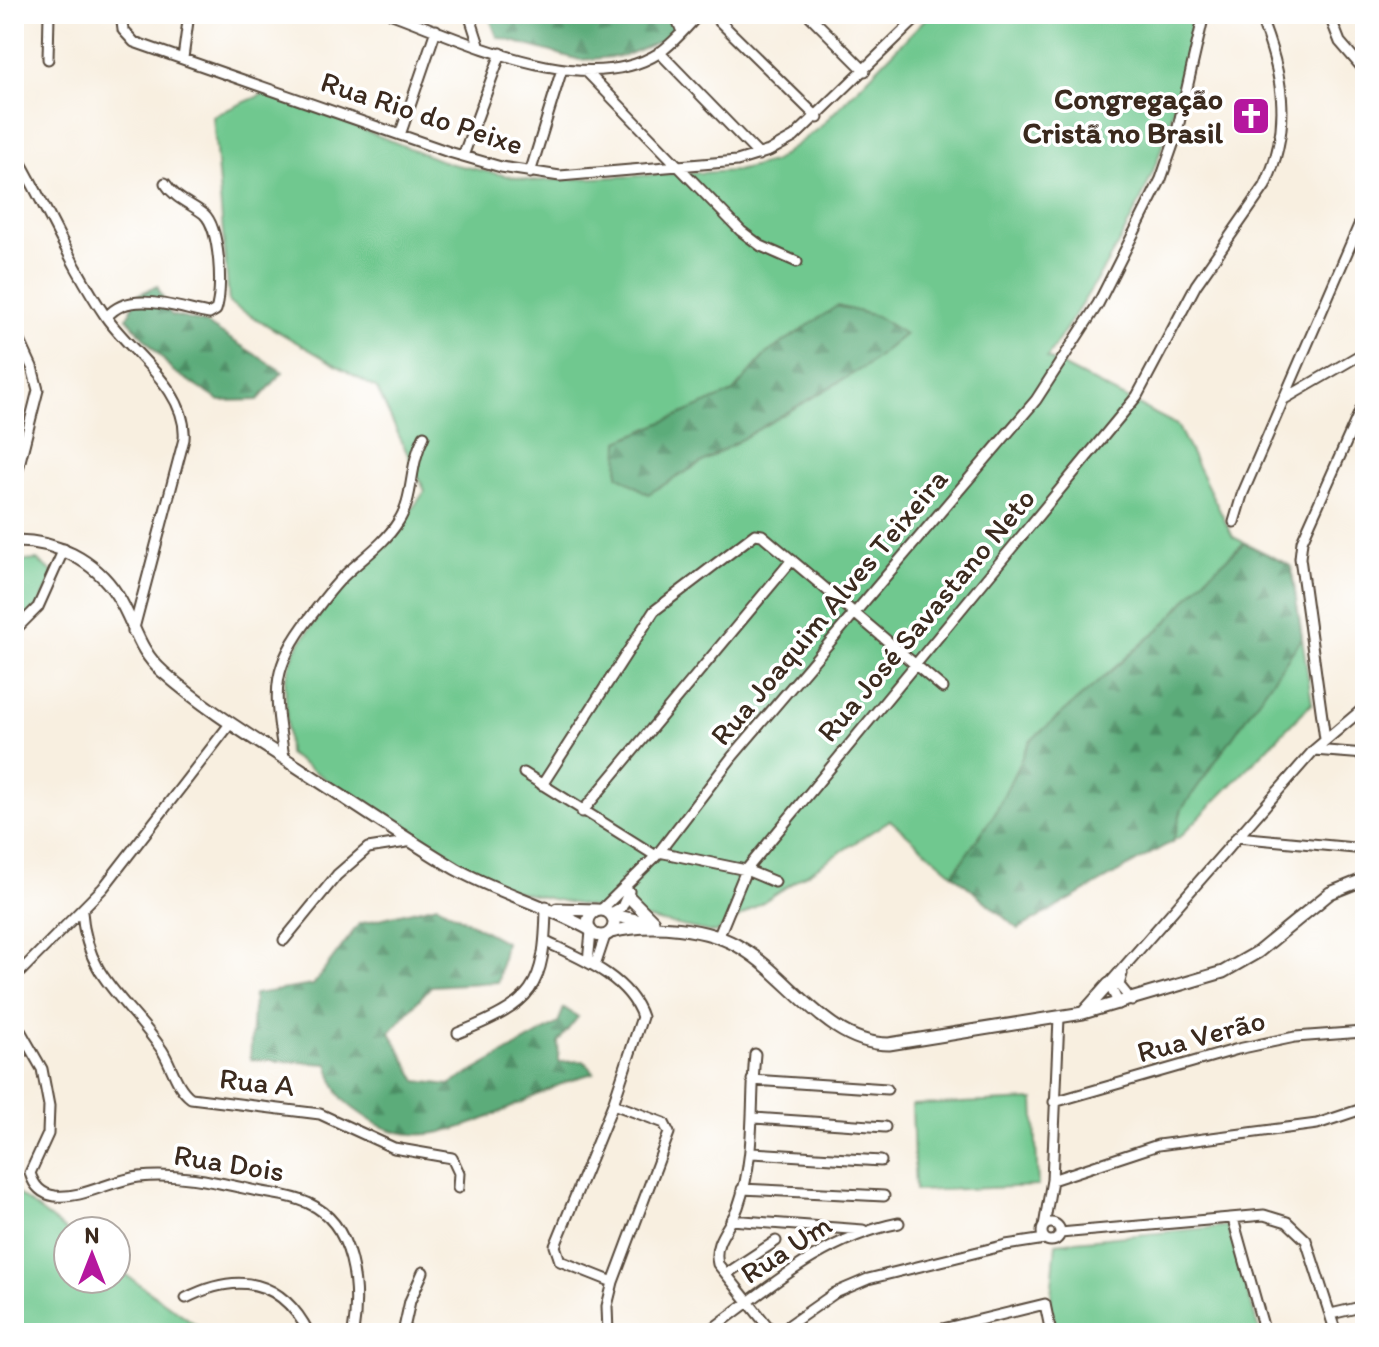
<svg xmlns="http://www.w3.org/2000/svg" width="1379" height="1347" viewBox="0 0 1379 1347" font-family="Itim,sans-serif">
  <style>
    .green { fill: #6fc88f; stroke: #557956; stroke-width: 2 }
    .forest { fill: url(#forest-firs); stroke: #4b6b4c; stroke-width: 2 }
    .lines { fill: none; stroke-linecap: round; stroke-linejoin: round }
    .minor-casing { stroke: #57483b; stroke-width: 13 }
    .tertiary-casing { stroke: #57483b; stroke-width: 15 }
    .minor { stroke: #fff; stroke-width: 9 }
    .tertiary { stroke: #fff; stroke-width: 11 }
    .labels { text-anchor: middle; stroke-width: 7; stroke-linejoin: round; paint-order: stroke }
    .poi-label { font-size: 30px; font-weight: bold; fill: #3b2a1e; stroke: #fff; text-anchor: end }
    .street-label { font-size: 30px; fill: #3b2a1e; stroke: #fff }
  </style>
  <defs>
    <pattern id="forest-firs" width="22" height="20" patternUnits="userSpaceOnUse" patternTransform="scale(2)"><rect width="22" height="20" fill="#5bac7a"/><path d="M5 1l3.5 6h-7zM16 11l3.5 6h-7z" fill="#4c8c63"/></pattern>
  </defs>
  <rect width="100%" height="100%" fill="#fff"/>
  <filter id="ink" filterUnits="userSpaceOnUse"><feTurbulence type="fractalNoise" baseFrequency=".0125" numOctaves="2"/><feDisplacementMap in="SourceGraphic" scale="16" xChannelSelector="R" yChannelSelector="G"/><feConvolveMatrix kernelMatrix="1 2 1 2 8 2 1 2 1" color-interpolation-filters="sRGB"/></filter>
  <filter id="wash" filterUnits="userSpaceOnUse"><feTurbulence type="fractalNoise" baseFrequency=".006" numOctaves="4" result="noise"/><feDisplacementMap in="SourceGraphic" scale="32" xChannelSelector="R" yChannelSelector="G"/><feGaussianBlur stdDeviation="1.8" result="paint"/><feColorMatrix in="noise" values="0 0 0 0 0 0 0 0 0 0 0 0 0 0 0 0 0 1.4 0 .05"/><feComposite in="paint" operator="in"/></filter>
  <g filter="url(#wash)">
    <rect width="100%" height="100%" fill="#f8efe0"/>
    <path class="green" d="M930,14H1193C1184,74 1169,137 1144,193C1118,250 1081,305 1047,358L1177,425L1233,537L1291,566L1312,703L1181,836L1018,929L890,820L715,933L505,889L419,841L288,754L285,681L295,650L344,581L384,548L425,491L377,389L229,303L213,116L268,92L447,163L531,181L736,171L773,162L820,127Z
      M37,560L55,574L38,607L14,629V562Z
      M1034,1100L1038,1186L915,1191L912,1105Z
      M14,1191L68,1232V1279H116V1268L208,1333H14Z
      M1227,1226L1260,1333H1057L1050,1306L1056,1243Z"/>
    <path class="forest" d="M488,14H675L682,32L624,56L580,60L497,37Z
      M157,286L171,315L205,323L283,372L258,400L220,401L173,371L127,318L139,294Z
      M837,306L876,316L905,334L866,366L648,494L618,475L619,441L733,392L766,354Z
      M1244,543L1291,566L1302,638L1182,809L1173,841L1018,929L953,874L995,813L1030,741L1165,624L1208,575Z
      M437,905L505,942L498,982L431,986L390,1032L417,1081L449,1085L558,1023L564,1008L578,1017L558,1042L559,1062L584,1061L594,1073C526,1089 440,1166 370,1120C339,1099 339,1099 328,1064L250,1059L254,994L313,985L359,924Z"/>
  </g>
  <g filter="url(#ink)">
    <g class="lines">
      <g class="minor-casing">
        <path id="minor" d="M121,14L123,30L134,42L449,152L501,167L560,176L737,161L769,151L794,137L921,14
          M392,14C466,41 584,100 659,53C674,43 687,27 699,14
          M469,14L479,45
          M675,14L682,32
          M712,14L818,118
          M808,14L865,71
          M1329,14L1340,42L1365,71
          M659,52L759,155
          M183,58L189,14
          M48,59L49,14
          M587,72L741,231L761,246L797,262
          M400,135L436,30
          M463,156L501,53
          M22,165C50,215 74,270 106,317C132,354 188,390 184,439L133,632
          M530,173L562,69
          M107,317C129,289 177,308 209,314L216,310C223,291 220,228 204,214C190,203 175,199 165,183
          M14,328L32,367L38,390L14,485
          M1286,398L1365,352
          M1234,522L1242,495L1359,225
          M14,631L38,607L64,549
          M1325,739L1300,558L1302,541L1365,400
          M1314,750L1365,754
          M284,758C275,693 268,671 311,616C322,602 333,586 346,574C364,557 385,543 398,522C415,497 408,467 424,436
          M524,773L656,856
          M542,785L654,611L755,534L762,535L943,688
          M582,812L792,560
          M1237,837L1365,849
          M659,852L746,870L775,882
          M601,910L656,856L732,757L1036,400L1098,304L1161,179L1176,136L1204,14
          M82,912C87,980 128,999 162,1050C172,1066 176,1087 191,1098L320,1114L394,1148L452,1158L459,1173L458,1188
          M611,913L622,907L629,891
          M718,938L746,870L1137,396L1196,285L1265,186C1293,125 1283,73 1259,14
          M284,940L337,875L368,848L413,841
          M546,942C580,958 629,977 642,1017L613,1104L555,1246L560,1261L613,1282
          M588,962L591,932
          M595,966L605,936
          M1122,974L1119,985L1132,1001
          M14,978L103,888L230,724
          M1119,1004L1109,984L1314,750L1365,707
          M14,1020L42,1069L49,1106L48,1134L30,1173C34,1186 41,1194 55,1196C83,1199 111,1180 139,1177C176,1173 212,1181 248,1189C268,1194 289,1194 308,1203C355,1224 360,1288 353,1333
          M458,1033C533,1003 545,989 546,906
          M755,1054C750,1106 756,1156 738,1207C731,1227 712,1241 718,1264L773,1333
          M752,1080L887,1089
          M1054,1102L1238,1049L1295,1037L1363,1032
          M1363,1110L1365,936
          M754,1118L885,1127
          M752,1153L881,1161
          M1052,1180L1158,1145L1317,1124L1365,1108
          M742,1189L884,1196
          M1233,1219L1265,1333
          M731,1220L863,1230
          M1042 1232a9 9 0 1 1 18 0a9 9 0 1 1-18 0Z
          M1044,1226L1052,1180L1059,1018
          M1060,1233L1264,1215L1287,1222L1306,1240L1336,1333
          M726,1274L776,1241
          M186,1298C239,1271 282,1280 309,1333
          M1331,1314L1365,1306
          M403,1333L410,1301L423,1272
          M608,1333L607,1306L613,1282L669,1133L664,1123L613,1104
          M707,1333C768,1288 823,1238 899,1223
          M778,1333L835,1293L868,1279L1006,1245L1045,1239
          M926,1333L1045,1304L1051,1333"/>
      </g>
      <g class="tertiary-casing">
        <path id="tertiary" d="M14,541C54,540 95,560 117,595C134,621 138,651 163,672C206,710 255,739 302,770C353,803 404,838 456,869C499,893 546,905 589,929
          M628,896L653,921
          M557,909L596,910
          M588 923a13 13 0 1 1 26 0a13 13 0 1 1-26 0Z
          M612,915L650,923
          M611,932C650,922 709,927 743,949C791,978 828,1044 889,1044L1083,1013L1223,972L1258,952L1330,893L1365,879
          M1083,1013L1109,984"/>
      </g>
      <use href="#minor" class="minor"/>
      <use href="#tertiary" class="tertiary"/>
    </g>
  </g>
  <defs>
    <g id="church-square" transform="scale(2)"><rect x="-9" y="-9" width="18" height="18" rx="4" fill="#b5179e" stroke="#fff"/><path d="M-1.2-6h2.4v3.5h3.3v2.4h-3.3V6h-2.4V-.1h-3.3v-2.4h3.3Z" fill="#fff"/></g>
  </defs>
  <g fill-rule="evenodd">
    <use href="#church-square" x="1251" y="116"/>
  </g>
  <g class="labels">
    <g class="poi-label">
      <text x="1223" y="109">Congregação<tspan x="1223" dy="34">Cristã no Brasil</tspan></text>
    </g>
    <g class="street-label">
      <text transform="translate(422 113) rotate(18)" y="10">Rua Rio do Peixe</text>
      <text transform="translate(829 607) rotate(-50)" y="10">Rua Joaquim Alves Teixeira</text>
      <text transform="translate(926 615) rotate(-50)" y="10">Rua José Savastano Neto</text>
      <text transform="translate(1201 1036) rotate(-15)" y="10">Rua Verão</text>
      <text transform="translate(257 1082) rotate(6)" y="10">Rua A</text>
      <text transform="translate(229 1163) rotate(9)" y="10">Rua Dois</text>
      <text transform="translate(786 1249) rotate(-33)" y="10">Rua Um</text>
    </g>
  </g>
  <rect width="1379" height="1347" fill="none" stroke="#fff" stroke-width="48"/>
  <g transform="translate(92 1255)"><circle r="38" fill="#ffffff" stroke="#b1aaa5" stroke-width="2"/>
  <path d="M0-6L14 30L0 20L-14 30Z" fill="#b5179e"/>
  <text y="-12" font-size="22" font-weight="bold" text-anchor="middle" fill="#3b2a1e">N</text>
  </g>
</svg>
